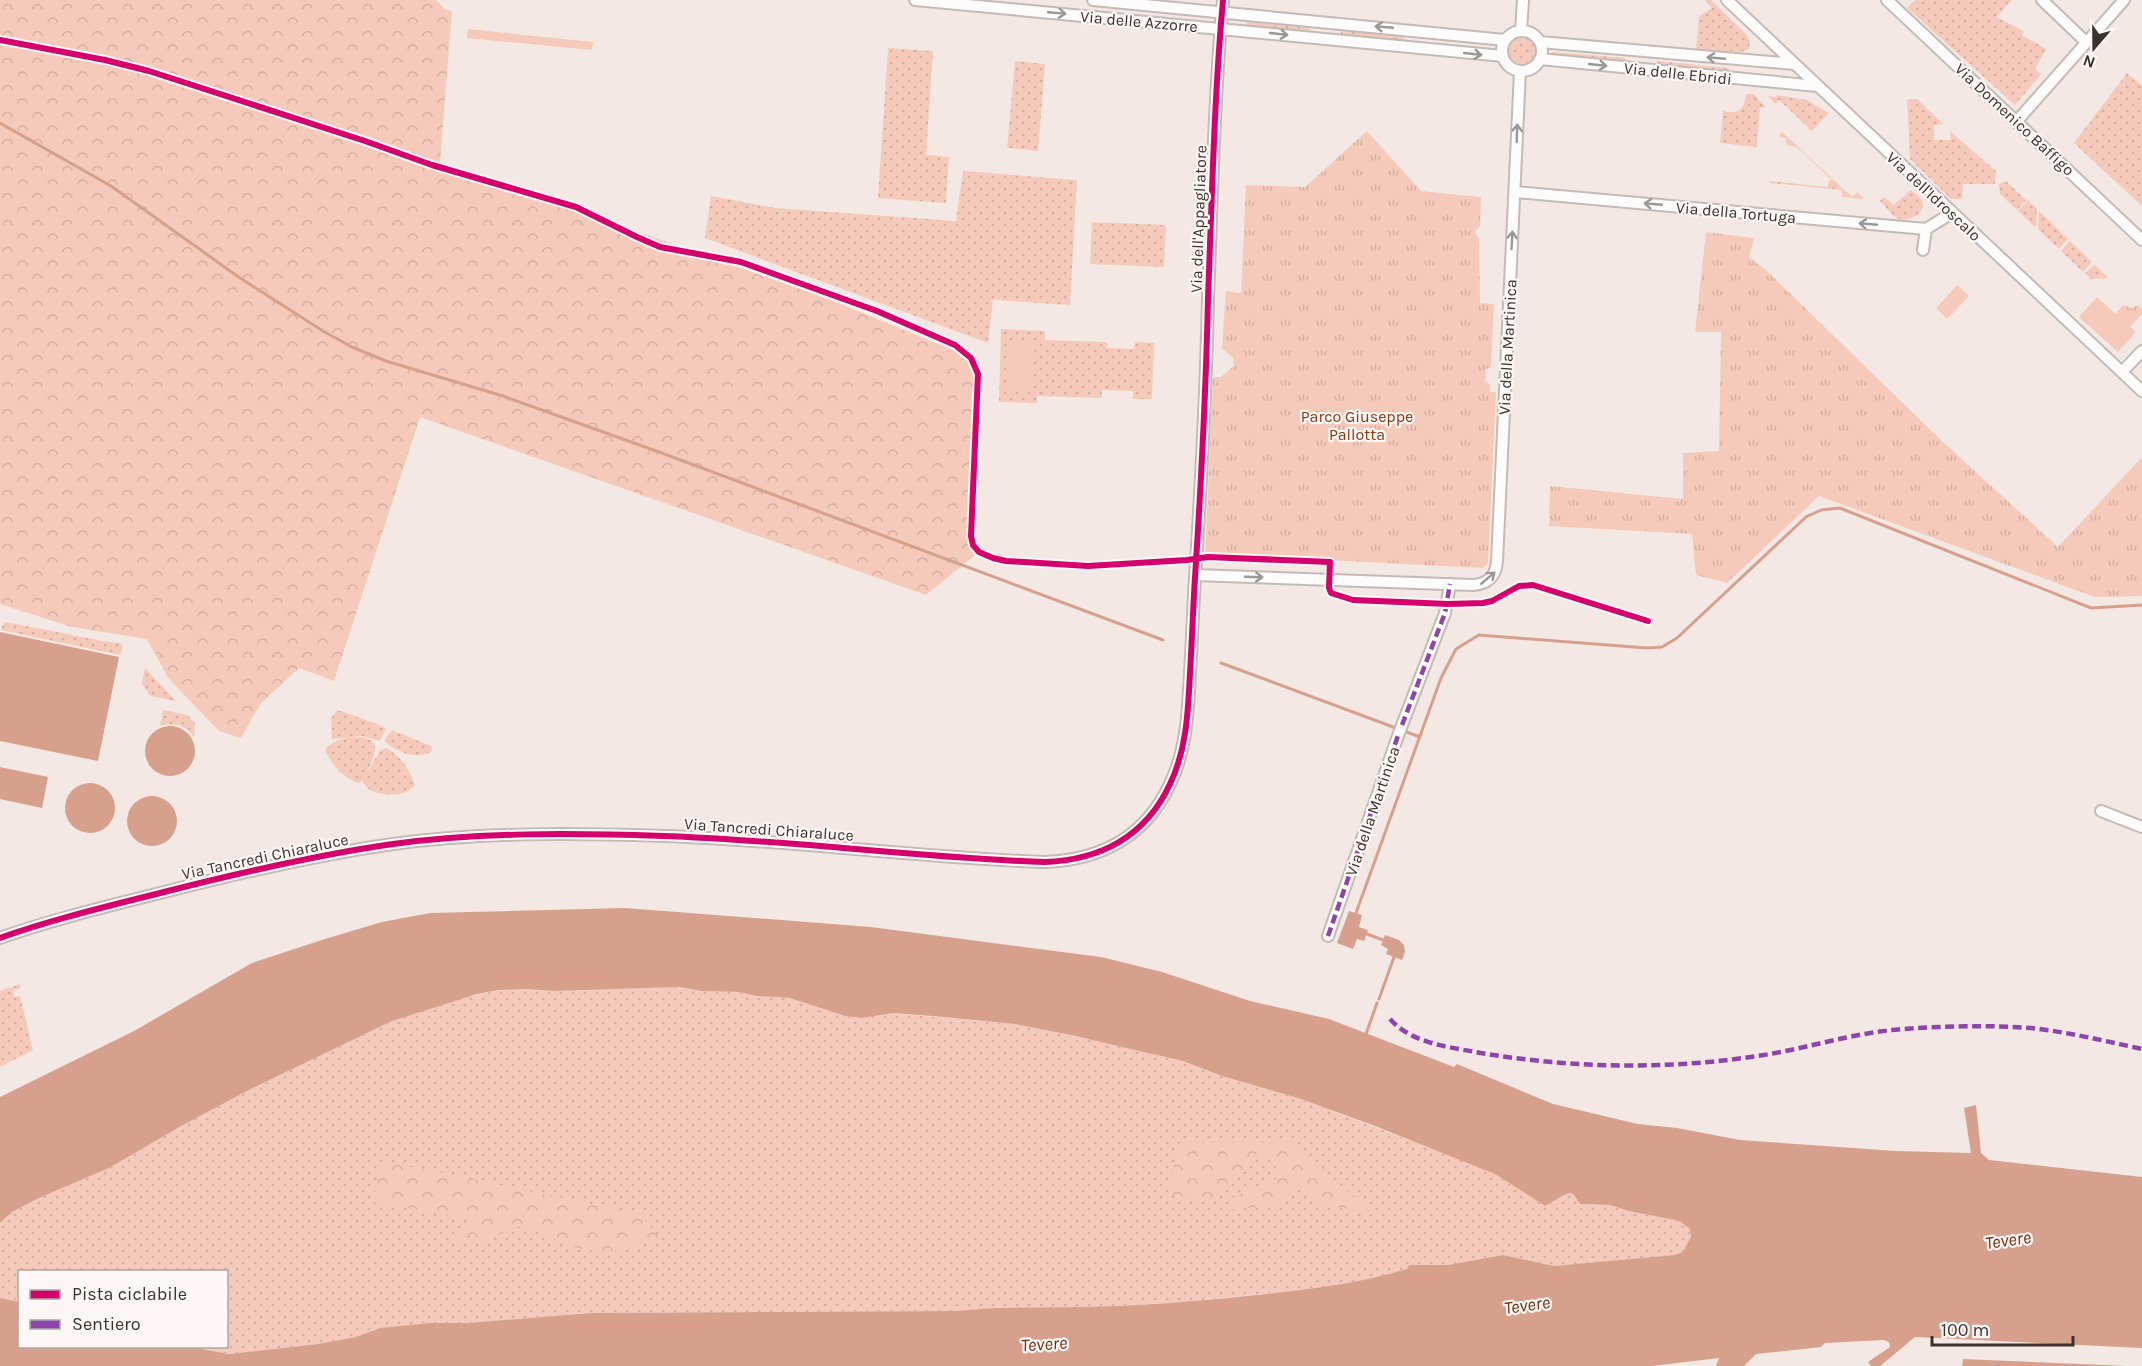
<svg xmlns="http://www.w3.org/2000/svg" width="2142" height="1366" viewBox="0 0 2142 1366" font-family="Karla,sans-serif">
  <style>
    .grass { fill: url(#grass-dots) }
    .forest { fill: url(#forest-crowns) }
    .park { fill: url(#park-tufts) }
    .pitch { fill: #f6caba }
    .water { fill: #d7a08c }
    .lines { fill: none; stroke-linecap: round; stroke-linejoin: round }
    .stream { stroke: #d7a08c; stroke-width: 3 }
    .minor-casing { stroke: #c4bab6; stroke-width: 14 }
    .minor { stroke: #fdfcfb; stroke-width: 10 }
    .quiet { stroke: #8e44ad; stroke-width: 4.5; stroke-dasharray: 9 4.5; stroke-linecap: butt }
    .cycleway-casing { stroke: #fcf6f4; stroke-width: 10 }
    .cycleway { stroke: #d6006c; stroke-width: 6 }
    .oneway { stroke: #9c9694 }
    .labels { text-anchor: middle; stroke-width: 4.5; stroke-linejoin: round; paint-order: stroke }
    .street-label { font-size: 16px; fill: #3b312d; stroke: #fcf6f4 }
    .park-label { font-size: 16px; fill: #8e360d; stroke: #fcf6f4 }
    .water-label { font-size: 18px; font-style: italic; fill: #6f2c0f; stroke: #fcf6f4 }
  </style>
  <defs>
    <pattern id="grass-dots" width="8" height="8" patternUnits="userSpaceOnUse" patternTransform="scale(1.5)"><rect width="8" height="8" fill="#f6caba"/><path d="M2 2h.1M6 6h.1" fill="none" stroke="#d4aea0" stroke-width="1.8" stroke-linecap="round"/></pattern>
    <pattern id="forest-crowns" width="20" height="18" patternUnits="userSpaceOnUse" patternTransform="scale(1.5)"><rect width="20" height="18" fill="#f6caba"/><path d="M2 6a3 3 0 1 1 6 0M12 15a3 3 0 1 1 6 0" fill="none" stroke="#d4aea0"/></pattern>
    <pattern id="park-tufts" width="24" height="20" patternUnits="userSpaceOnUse" patternTransform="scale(1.5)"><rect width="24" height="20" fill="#f6caba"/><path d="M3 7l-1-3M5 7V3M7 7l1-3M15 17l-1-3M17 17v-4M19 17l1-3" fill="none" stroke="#d4aea0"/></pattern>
  </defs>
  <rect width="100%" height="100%" fill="#f4e8e4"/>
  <path class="grass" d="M1705,0H1711L1747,35L1750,41L1749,49L1741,52L1696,49L1699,16L1712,8Z
    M1915,0H2012L1996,17L2024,31L2022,35L2046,49L2035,69L2041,74L2015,105L1907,8Z
    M1247,22L1309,28L1311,31V32L1246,27Z
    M1344,31L1403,37L1406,40L1405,42L1341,36V32Z
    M1509 51a13 13 0 1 1 26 0a13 13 0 1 1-26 0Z
    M888,48L933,51L926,155L949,157L946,203L878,198Z
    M1554,52L1625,58L1628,61L1627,62L1552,55V52Z
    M1015,61L1045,64L1038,151L1007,148Z
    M1658,61L1728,68L1731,70L1730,73L1657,66L1656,62Z
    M2127,73L2142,85V206L2074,143Z
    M1746,94H1754L1766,108L1760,107L1757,147L1720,143L1723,111C1738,115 1745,109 1746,94Z
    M1777,95L1807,100L1829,113L1812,131L1779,100L1775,104L1768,96L1776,97Z
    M1917,99L1943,124L1934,125V140H1951L1950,131L1996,171L1995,184H1963L1962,199H1951L1910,159L1907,100Z
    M1781,131L1852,197L1858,192L1864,199L1842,197V190L1769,183V181L1828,187L1829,180H1832L1797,147L1787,145L1786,138L1780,137Z
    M963,171L1077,180L1070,305L993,300L988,343L705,238L711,196L775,208L956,221Z
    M2006,181L2026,200L2017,210L2000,194L1999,184Z
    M1910,190C1913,192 1919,196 1921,199C1929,212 1908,224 1897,218C1891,215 1885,206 1880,201L1884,197L1894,205Z
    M2028,200L2037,209L2036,228L2018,211Z
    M2039,211L2068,239L2059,249L2038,229Z
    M1092,222L1166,225L1164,267L1090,264Z
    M2070,241L2092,262L2083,272L2061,251Z
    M2095,265L2109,278L2091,279L2085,273Z
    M1001,329L1045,331V340L1107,342L1108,348L1134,349L1135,342L1154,343L1152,399H1133V391L1102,390V398L1037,396V403L999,402Z
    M6,622L103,641L120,643L123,647L120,655L1,630L3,624Z
    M145,668L176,701L150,696L142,684Z
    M163,710L187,715L195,723L194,737C186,725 174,722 160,726Z
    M337,711H342L384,727L386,729L380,741L363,736L332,739L331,718Z
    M392,730L431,746L432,751C417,761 397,752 384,741Z
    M361,737C384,741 373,756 368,771L380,751L386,748C400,755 411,771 415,786C413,787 408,791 407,792C394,797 366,796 363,780L359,783C344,779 331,764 325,750C335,738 346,738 361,737Z
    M20,984L21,988L13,991L14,997L20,996L33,1050L0,1067V991Z
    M680,987L701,991L739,992L757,996L790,998L845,1016L862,1018L893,1013L1015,1024L1126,1047L1183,1061L1222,1076L1298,1098L1468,1162L1495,1174L1545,1206L1564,1195L1571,1193L1590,1205H1610L1629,1211L1679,1221L1689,1228L1691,1236L1683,1252L1675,1255L1554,1266L1503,1255L1448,1265H1409L1407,1269C1355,1285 1305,1290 1251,1295C1193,1301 1136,1306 1078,1307C1037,1308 997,1306 956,1311L591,1313L468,1323H430L380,1328L356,1337L318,1344L229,1354L184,1347L226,1346V1272H20L19,1302L0,1298V1223L12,1212L39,1198L109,1168L183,1125L249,1090L392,1021L450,1001L499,990L527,989L554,991Z"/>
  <path class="forest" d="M0,0H436L445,9L452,11L440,162L826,298L980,361L975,555L926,595L420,417L334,681L299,668L261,703L241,738L219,731L168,678L147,639L72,627L0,604Z
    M1180,1142H1293L1374,1215L1319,1203L1298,1188L1275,1206L1232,1209L1229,1199L1278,1178L1274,1160L1256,1154L1213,1202L1167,1195Z
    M381,1162L423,1169L640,1214L660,1238L609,1253L577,1248L521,1226L486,1240H454L473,1220L373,1202Z"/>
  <path class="park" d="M1367,131L1421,191L1481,197L1480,226L1475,232L1479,239L1480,303L1494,304L1491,367L1486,369L1485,381L1490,384V392H1496L1488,563L1483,568L1205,554L1213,377H1221L1234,366L1233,358L1222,348L1226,291L1241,293L1246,185L1305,187Z
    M1706,232L1754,238L1749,257L1767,271L1943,442L2058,547L2142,457V596L2095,597L1819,496L1727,583L1696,575L1692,534L1549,526L1550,486L1683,499V453L1719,451L1721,332H1695Z
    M2123,305L2132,308L2138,305L2142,309V314L2130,327L2115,314Z"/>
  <path class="pitch" d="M468,29L593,42L592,50L467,38Z
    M1957,285L1969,296L1947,319L1936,308Z
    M2097,297L2136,332L2118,352L2079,317Z
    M1010,340L1035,341L1032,391L1008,390Z"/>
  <path class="water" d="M0,632L119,657L98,761L0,741Z
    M145 751a25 25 0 1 1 50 0a25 25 0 1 1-50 0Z
    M0,767L48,777L42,808L0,799Z
    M65 808a25 25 0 1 1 50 0a25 25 0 1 1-50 0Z
    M127 821a25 25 0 1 1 50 0a25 25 0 1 1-50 0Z
    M625,908L871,927L1101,957L1162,972L1250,1001L1329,1019L1454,1067L1457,1064L1553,1104L1638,1124L1677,1128L1740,1140L1896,1151L1971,1153L1964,1108L1976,1105L1981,1153L1989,1160L2142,1177V1348L1915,1337L1880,1366H1871L1868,1362L1890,1347L1889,1342L1884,1340L1825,1343L1821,1347L1756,1354L1744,1366H1716L1719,1358L1652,1366H0V1298L19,1302L20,1346H184L229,1354L318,1344L356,1337L380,1328L430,1323H468L591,1313L956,1311C997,1306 1037,1308 1078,1307C1134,1306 1190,1302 1246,1296C1301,1290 1354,1285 1407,1269L1409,1265H1448L1503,1255L1554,1266L1674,1255L1683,1252L1691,1236L1689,1228L1679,1221L1629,1211L1610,1205L1580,1204L1575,1196L1571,1193L1564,1195L1545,1206L1495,1174L1375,1126L1298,1098L1222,1076L1183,1061L1075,1036L1015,1024L932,1016L893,1013L862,1018L845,1016L790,998L757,996L739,992L701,991L680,987L554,991L527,989L499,990L477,994L392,1021L249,1090L183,1125L109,1168L39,1198L12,1212L0,1223V1097L134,1031L252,963L325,939L382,922L430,913Z
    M1349,911L1362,915L1359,927L1368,930L1364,941L1357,939L1353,949L1337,943Z
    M1385,935L1399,940L1404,945L1405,952L1402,960L1386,954L1388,949L1381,945Z
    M1963,1359L2127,1366H1962Z"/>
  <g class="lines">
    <path class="stream" d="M0,123L111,186L240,278L323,331L352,347L386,361L503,396L659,452L1163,640
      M1221,663L1420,737
      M1356,913L1441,678L1456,649L1479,635L1647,648L1662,647L1677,638L1806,517L1821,510L1840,508L2091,608L2142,605
      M1367,934L1383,940
      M1379,999L1394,957
      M1365,1037L1377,1003"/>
    <g class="minor-casing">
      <path id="minor" d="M915,0L1503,56
        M1093,0L1505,40
        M1727,0L2142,391
        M1887,0L2142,240
        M2042,0L2086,42
        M1521,31L1523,0
        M1502 51a20 20 0 1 1 40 0a20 20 0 1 1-40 0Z
        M1540,42L1795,64
        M1540,59L1817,86
        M2017,121L2124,0
        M1515,192L1926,229L1952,213
        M1923,250L1926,229
        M2122,372L2142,351
        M1195,575L1473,585C1488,584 1496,576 1497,561L1520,71
        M2101,811L2142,827
        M1328,936L1399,733L1445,613L1450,584
        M0,938C53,919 109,906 164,892C239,873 315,855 393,844C482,832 573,833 663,836C791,840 918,858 1045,862C1101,860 1146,836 1170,784C1187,749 1188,710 1190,673C1192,641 1193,609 1195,578C1201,485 1206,391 1208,298C1212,199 1214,99 1223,0"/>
    </g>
    <use href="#minor" class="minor"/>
    <path class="quiet" d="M1402,725L1445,613L1450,584
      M1328,936L1399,733
      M1390,1019C1412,1044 1450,1047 1481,1053C1577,1069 1675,1070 1770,1054C1815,1046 1858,1032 1904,1029C1946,1026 1989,1025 2031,1028C2068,1032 2105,1041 2142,1049"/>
    <g class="cycleway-casing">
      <path id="cycleway" d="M0,40L105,60L149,71L365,141L432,165L576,207L637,237L660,247L741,262L877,311L955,345L971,358L978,374L971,536L973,545L979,552L993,558L1006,561L1088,566L1187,560L1208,557L1330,562L1329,588L1331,593L1353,600L1448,604L1483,603L1492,601L1519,586L1533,585L1648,621
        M0,938C53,919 109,906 164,892C239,873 315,855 393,844C482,832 573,833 663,836C791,840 918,858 1045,862C1101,860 1146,836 1170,784C1187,749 1188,710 1190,673C1192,641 1193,609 1195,578C1201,485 1206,391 1208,298C1212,199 1214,99 1223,0"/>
    </g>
    <use href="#cycleway" class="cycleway"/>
  </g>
  <defs><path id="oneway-shaft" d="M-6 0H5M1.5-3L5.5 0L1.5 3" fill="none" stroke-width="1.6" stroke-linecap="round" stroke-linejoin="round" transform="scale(1.5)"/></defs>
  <g class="oneway">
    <use href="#oneway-shaft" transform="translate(1057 13) rotate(5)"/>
    <use href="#oneway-shaft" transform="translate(1384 27) rotate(-175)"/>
    <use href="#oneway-shaft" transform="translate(1279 34) rotate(6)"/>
    <use href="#oneway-shaft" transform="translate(1473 54) rotate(6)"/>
    <use href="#oneway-shaft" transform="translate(1716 58) rotate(-175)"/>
    <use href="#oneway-shaft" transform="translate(1598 65) rotate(6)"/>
    <use href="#oneway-shaft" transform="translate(1517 133) rotate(-88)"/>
    <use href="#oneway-shaft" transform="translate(1653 204) rotate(-175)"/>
    <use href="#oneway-shaft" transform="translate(1868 224) rotate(-175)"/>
    <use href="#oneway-shaft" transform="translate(1512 240) rotate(-87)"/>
    <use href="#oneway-shaft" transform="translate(1254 577) rotate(2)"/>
    <use href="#oneway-shaft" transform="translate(1488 578) rotate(-41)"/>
  </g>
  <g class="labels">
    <g class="street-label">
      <text transform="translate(1139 21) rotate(5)" y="6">Via delle Azzorre</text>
      <text transform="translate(1678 73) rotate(6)" y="6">Via delle Ebridi</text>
      <text transform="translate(2015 119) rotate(43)" y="6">Via Domenico Baffigo</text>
      <text transform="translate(1934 196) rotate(43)" y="6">Via dell'Idroscalo</text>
      <text transform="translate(1736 212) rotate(5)" y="6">Via della Tortuga</text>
      <text transform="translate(1198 219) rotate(-88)" y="6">Via dell'Appagliatore</text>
      <text transform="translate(1507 347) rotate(-87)" y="6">Via della Martinica</text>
      <text transform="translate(1372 811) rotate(-71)" y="6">Via della Martinica</text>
      <text transform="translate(769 829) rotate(4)" y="6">Via Tancredi Chiaraluce</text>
      <text transform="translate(265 856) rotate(-12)" y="6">Via Tancredi Chiaraluce</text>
    </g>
    <g class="park-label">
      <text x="1357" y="422">Parco Giuseppe<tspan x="1357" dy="18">Pallotta</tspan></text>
    </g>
    <g class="water-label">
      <text transform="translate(2008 1240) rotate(-8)" y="6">Tevere</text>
      <text transform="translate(1527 1305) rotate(-8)" y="6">Tevere</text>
      <text transform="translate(1044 1344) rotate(-4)" y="6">Tevere</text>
    </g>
  </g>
  <rect x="18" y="1270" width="210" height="78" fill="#fcf6f4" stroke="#afa7a4" stroke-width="1.5"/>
  <rect x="30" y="1290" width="30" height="9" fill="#d6006c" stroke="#afa7a4" stroke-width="1.5"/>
  <text x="72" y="1300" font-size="18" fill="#3b312d">Pista ciclabile</text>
  <rect x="30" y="1320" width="30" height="9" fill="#8e44ad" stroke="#afa7a4" stroke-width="1.5"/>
  <text x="72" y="1330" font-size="18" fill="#3b312d">Sentiero</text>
  <g transform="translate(2094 48) rotate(200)" stroke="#fcf6f4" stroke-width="4.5" paint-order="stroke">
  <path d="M0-4.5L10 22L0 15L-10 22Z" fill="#3b312d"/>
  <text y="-9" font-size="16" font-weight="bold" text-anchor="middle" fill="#3b312d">N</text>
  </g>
  <path d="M1932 1336v9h141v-9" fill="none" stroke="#3b312d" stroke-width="3"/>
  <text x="1941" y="1336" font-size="18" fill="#3b312d" stroke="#fcf6f4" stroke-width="4.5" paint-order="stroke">100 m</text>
</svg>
